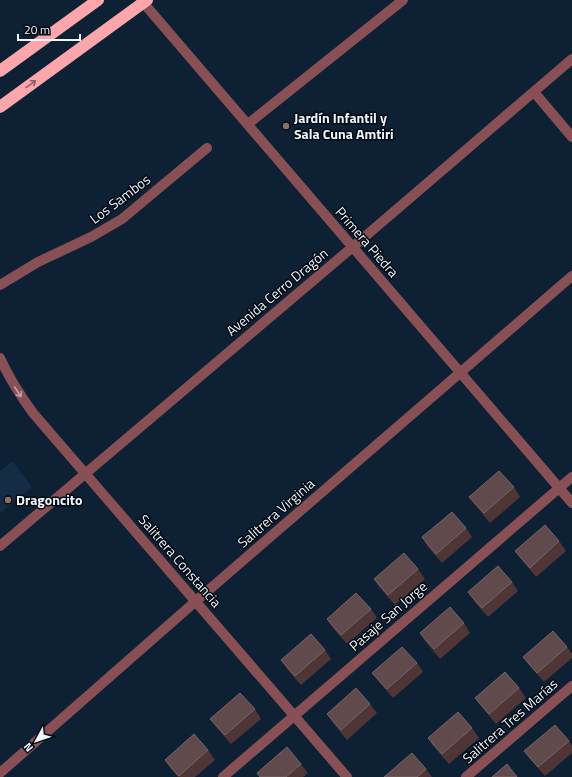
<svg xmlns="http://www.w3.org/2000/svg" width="572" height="777" viewBox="0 0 572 777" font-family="'Titillium Web',sans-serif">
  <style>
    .built { fill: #152d44 }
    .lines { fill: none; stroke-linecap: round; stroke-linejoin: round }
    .minor { stroke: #885054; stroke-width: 10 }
    .highway { stroke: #faa6ab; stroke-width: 12 }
    .wall { fill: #4f3535 }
    .building { fill: #604a4b; stroke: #776567 }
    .oneway { stroke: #8b6066 }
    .oneway2 { stroke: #bca3a9 }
    .education-dot { fill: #8d6e63; stroke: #040a12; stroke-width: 1.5 }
    .labels { text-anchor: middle; stroke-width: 3; stroke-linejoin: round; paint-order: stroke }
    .poi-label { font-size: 14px; font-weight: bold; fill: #eff6fe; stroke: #040a12; text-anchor: start }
    .street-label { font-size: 14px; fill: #eff6fe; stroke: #040a12 }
  </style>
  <rect width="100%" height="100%" fill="#0e2134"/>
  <path class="built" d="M12,461L32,487L0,513V471Z"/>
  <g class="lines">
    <path class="minor" d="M141,0L572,503
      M534,92L572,137
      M248,124L403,0
      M0,285L38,262L91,237L122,219L207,148
      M0,358C9,378 20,395 33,413L347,777
      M0,546L368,234L572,59
      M0,773L196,601L572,276
      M223,777L572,477
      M466,777L572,686"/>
    <path class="highway" d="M0,71L98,0
      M0,107L147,0"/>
  </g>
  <path class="wall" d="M514,487L520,497L490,523L476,506L469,497Z
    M466,528L472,537L442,563L428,547L422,537Z
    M559,541L566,551L536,577L522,560L515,551Z
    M418,569L425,579L395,605L380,588L374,579Z
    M512,582L518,591L488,617L474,601L468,592Z
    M371,609L377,618L347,644L333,628L327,619Z
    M464,623L470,633L440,659L426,642L420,633Z
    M567,647L572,654V658L544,682L530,666L523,657Z
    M325,650L331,659L301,685L287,669L281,660Z
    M417,663L423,672L393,698L379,682L372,673Z
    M519,688L526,698L496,724L482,707L475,698Z
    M370,704L377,713L347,740L333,723L327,714Z
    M255,709L261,719L231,744L217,728L210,719Z
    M472,728L479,738L449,764L434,747L428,738Z
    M569,741L572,746V753L545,776L531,760L524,751Z
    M208,750L215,760L195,777H178L171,769L165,760Z
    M301,764L308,773L303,777H260L257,773Z
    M426,769L432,777H384Z"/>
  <path class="building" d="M499,471L514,487L484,513L469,497Z
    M452,512L466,528L436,554L422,537Z
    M545,525L559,541L530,568L515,551Z
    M404,553L418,569L388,595L374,579Z
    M498,566L512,582L482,608L468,592Z
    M356,593L371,609L341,635L327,619Z
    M450,607L464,623L434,649L420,633Z
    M553,631L567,647L537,673L523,657Z
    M311,634L325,650L295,676L281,660Z
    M402,647L417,663L387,689L372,673Z
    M505,672L519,688L489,714L475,698Z
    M356,688L370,704L341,730L327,714Z
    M240,693L255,709L225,735L210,719Z
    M458,712L472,728L442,754L428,738Z
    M555,725L569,741L538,767L524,751Z
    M194,734L208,750L179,776L165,760Z
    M287,747L301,764L286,777H260L257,773Z
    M412,753L426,769L417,777H384Z
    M507,764L517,777H492Z"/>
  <defs><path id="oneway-shaft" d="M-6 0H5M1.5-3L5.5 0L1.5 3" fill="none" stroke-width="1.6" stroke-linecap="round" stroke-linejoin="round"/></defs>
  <use class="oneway" href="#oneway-shaft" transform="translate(31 84) rotate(-36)"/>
  <use class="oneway2" href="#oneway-shaft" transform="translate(18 392) rotate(57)"/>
  <g class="education-dot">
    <circle cx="286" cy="126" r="4"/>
    <circle cx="8" cy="500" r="4"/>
  </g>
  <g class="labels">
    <g class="poi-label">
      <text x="294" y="123">Jardín Infantil y<tspan x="294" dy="16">Sala Cuna Amtiri</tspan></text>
      <text x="16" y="505">Dragoncito</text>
    </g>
    <g class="street-label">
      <text transform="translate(120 199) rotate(-37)" y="5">Los Sambos</text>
      <text transform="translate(367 242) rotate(49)" y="5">Primera Piedra</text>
      <text transform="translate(277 292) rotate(-40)" y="5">Avenida Cerro Dragón</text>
      <text transform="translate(276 513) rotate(-41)" y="5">Salitrera Virginia</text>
      <text transform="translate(180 561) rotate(49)" y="5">Salitrera Constancia</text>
      <text transform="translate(388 616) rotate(-41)" y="5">Pasaje San Jorge</text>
      <text transform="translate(510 721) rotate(-41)" y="5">Salitrera Tres Marías</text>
    </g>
  </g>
  <g transform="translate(36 741) rotate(230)" stroke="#040a12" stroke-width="3" paint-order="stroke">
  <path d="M0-3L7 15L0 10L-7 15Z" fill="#eff6fe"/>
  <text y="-6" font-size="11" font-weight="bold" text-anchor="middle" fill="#eff6fe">N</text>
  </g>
  <path d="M18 34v6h62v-6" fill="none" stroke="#eff6fe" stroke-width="2"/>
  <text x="24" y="34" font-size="12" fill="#eff6fe" stroke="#040a12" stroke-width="3" paint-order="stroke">20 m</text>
</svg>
